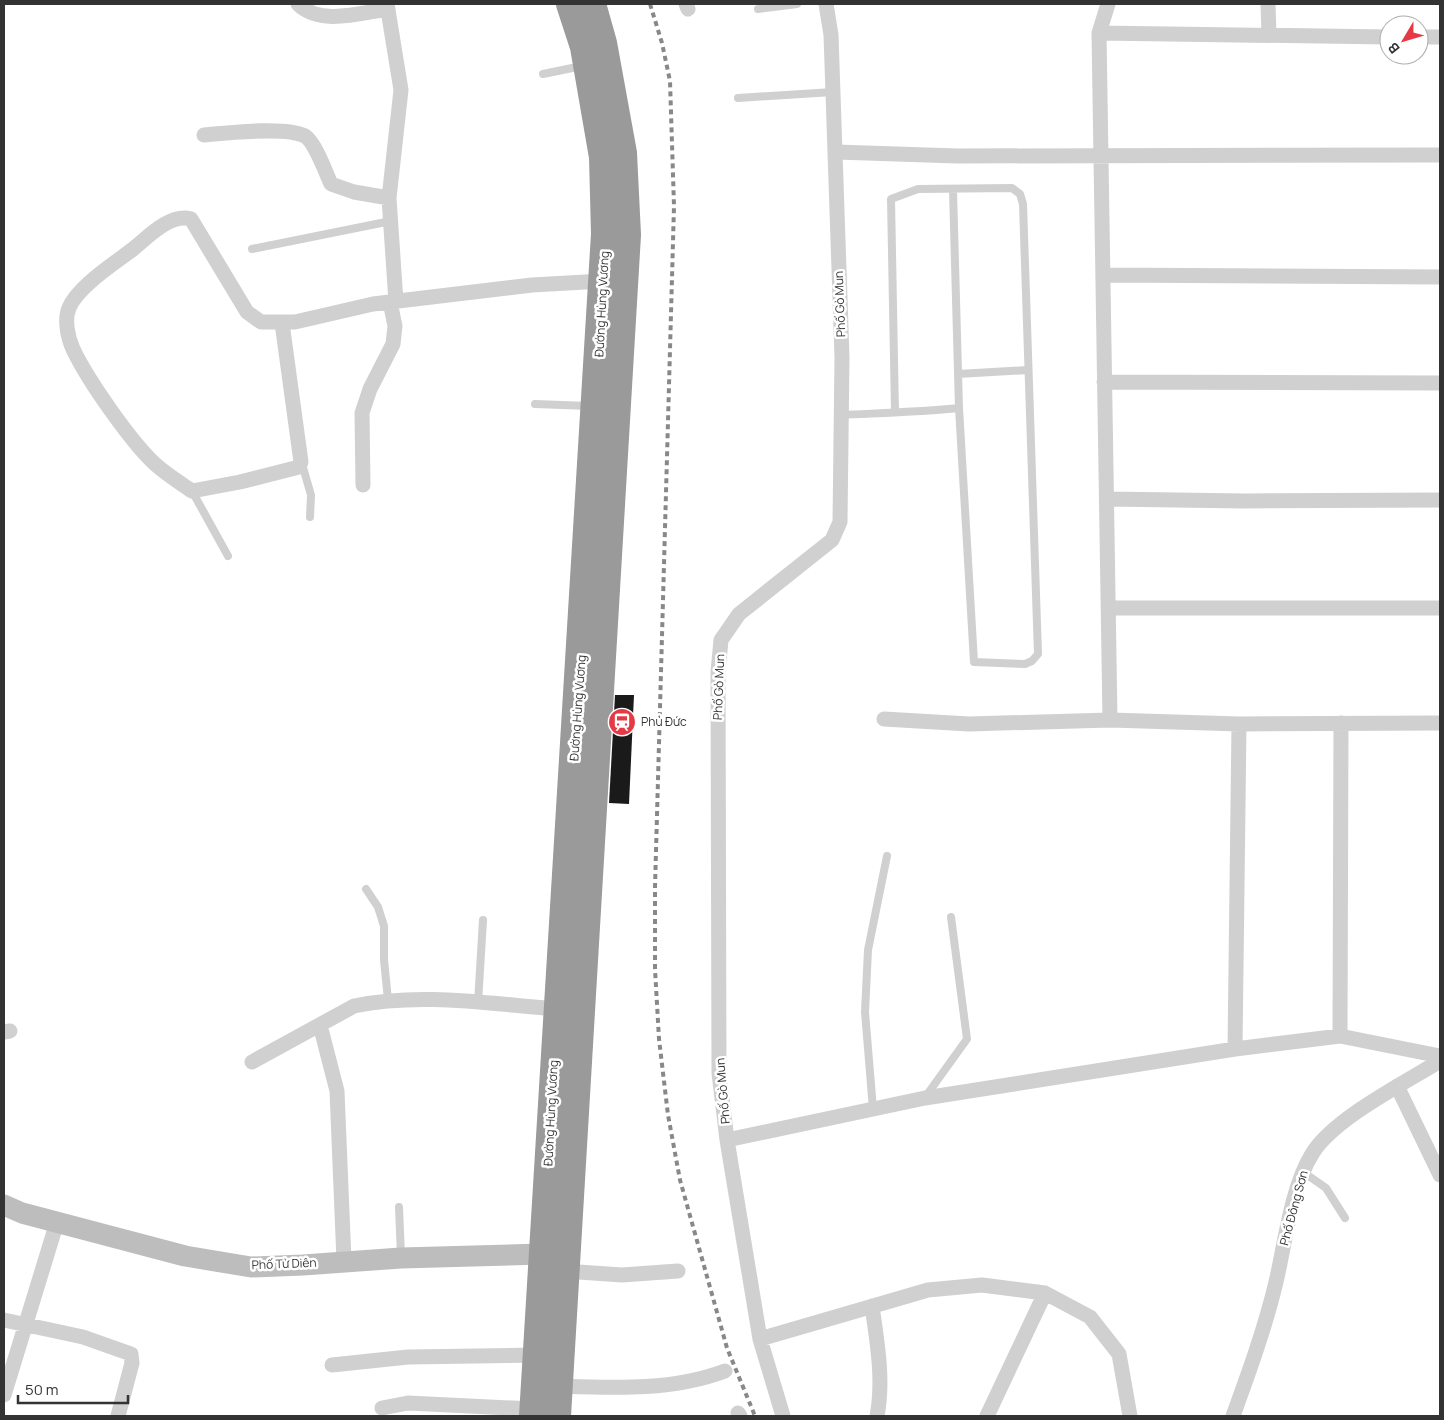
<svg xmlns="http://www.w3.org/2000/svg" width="1444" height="1420" viewBox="0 0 1444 1420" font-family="Manrope,sans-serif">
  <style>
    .building { fill: #1a1a1a }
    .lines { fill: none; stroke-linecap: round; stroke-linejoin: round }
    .lane { stroke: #d0d0d0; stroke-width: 8 }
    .street { stroke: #d0d0d0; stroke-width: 15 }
    .secondary { stroke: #bdbdbd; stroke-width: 21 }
    .highway { stroke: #9a9a9a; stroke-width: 28 }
    .rail { stroke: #888; stroke-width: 4; stroke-dasharray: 5 4; stroke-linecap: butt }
    .labels { text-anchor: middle; stroke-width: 5; stroke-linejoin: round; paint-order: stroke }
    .street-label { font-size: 12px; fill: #333; stroke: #fff }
    .poi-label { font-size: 12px; fill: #333; stroke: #fff; text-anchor: start }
  </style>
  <rect width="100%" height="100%" fill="#fff"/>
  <path class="building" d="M615,695H634L629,804L609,803Z"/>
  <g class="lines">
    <path class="lane" d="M758,9L797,4
      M543,74L582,66
      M738,98L833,92
      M953,190L959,408
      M252,249L391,221
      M958,374L1028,370
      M535,404L589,406
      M842,415C881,413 920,412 959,408L974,662L1025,664L1032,661L1038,654L1023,204L1020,194L1012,188L918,189L891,199L895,412
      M302,464L311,495L310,517
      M192,491L228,556
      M366,889L378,907L384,926V960L388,1000
      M478,1003L483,920
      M926,1096L967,1039L951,917
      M873,1109L865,1012L868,950L887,856
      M1303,1172L1326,1188L1345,1218
      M399,1207L401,1256"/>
    <path class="street" d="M298,4C320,26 360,13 388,9
      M387,4L401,90L389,198L396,302
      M686,4L688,9
      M1108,4L1099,33L1110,720
      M1268,4L1269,35
      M1099,33L1389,37
      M1419,37H1440
      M204,135C226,133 286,126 305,136C315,142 326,173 331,184L354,192L389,198
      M836,152L957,156L1440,155
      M1103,275L1440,277
      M282,323L301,462L299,467L240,482L192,491C179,482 166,474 155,464C131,442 87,379 73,349C68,338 64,320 69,308C77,287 115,263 133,249C148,237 170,213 191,219L247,312L261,322H295L373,304L532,285L603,281
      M1104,382L1440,383
      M363,485L362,413L370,389L393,344L395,326L390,302
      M1107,499L1245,501L1440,500
      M1110,608H1440
      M884,719L969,724L1110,720L1239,724L1440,723
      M320,1025L337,1091L344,1261
      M4,1032L10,1031
      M1340,1036L1341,723
      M1235,1049L1239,724
      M252,1062L354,1006C421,992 490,1004 557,1009
      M1397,1086L1440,1175
      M727,1140L925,1098L1235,1049L1340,1036L1440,1056
      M564,1271L622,1275L678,1271
      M872,1306C877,1342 884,1380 877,1416
      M4,1320L83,1337L131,1354L132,1363L118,1416
      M760,1339L928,1290L982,1285L1045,1293L1090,1317L1119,1354L1130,1416
      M332,1365L408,1357L536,1355
      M558,1386C614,1388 672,1391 725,1371
      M4,1395L57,1222
      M382,1408L408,1403L533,1409
      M738,1413L740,1416
      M783,1416L760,1339L727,1140L719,1073L718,672L721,640L739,614L832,540L840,522L842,357L831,35L826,4
      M987,1416L1045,1293
      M1233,1416C1249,1372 1265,1328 1276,1282C1285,1244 1291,1188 1312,1154C1333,1119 1404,1083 1440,1061"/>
    <path class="secondary" d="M4,1205L22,1213L185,1256L251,1267L303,1265L401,1258L542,1254"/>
    <path class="highway" d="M533,1416L605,234L603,157L584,47L570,4
      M557,1416L627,235L623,153L603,43L592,4"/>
    <path class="rail" d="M650,4L662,43L670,81L674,206L655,887V969L659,1039L668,1115L680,1180L727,1348L755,1416"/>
  </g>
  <defs>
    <g id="station-disc" transform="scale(1.4375)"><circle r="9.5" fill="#e63946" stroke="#fff"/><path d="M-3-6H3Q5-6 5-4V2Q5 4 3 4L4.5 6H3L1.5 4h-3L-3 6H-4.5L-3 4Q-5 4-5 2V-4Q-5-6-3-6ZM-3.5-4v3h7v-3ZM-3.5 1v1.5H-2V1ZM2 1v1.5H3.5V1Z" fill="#fff"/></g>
  </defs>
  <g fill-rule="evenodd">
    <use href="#station-disc" x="622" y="722"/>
  </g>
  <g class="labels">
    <g class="street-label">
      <text transform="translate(602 304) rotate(-87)" y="4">Đường Hùng Vương</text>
      <text transform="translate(840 304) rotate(-92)" y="4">Phố Gò Mun</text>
      <text transform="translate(719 687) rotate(-88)" y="4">Phố Gò Mun</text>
      <text transform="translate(578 708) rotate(-86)" y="4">Đường Hùng Vương</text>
      <text transform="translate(723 1091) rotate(-95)" y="4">Phố Gò Mun</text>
      <text transform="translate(551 1113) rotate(-87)" y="4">Đường Hùng Vương</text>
      <text transform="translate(1294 1208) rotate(-75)" y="4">Phố Đông Sơn</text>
      <text transform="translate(284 1264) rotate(-2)" y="4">Phố Từ Diên</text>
    </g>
    <g class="poi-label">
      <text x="641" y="726">Phủ Đức</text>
    </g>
  </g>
  <rect width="1444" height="1420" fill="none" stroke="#333333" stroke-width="10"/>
  <g transform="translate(1404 40) rotate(232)"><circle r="24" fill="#ffffff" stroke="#adadad"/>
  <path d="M0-4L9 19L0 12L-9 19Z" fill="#e63946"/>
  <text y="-8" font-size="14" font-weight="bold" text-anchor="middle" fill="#333333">B</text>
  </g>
  <path d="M18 1395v8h110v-8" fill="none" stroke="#333333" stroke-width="2.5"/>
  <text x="25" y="1395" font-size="15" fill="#333333" stroke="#ffffff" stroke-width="4" paint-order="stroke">50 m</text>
</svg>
